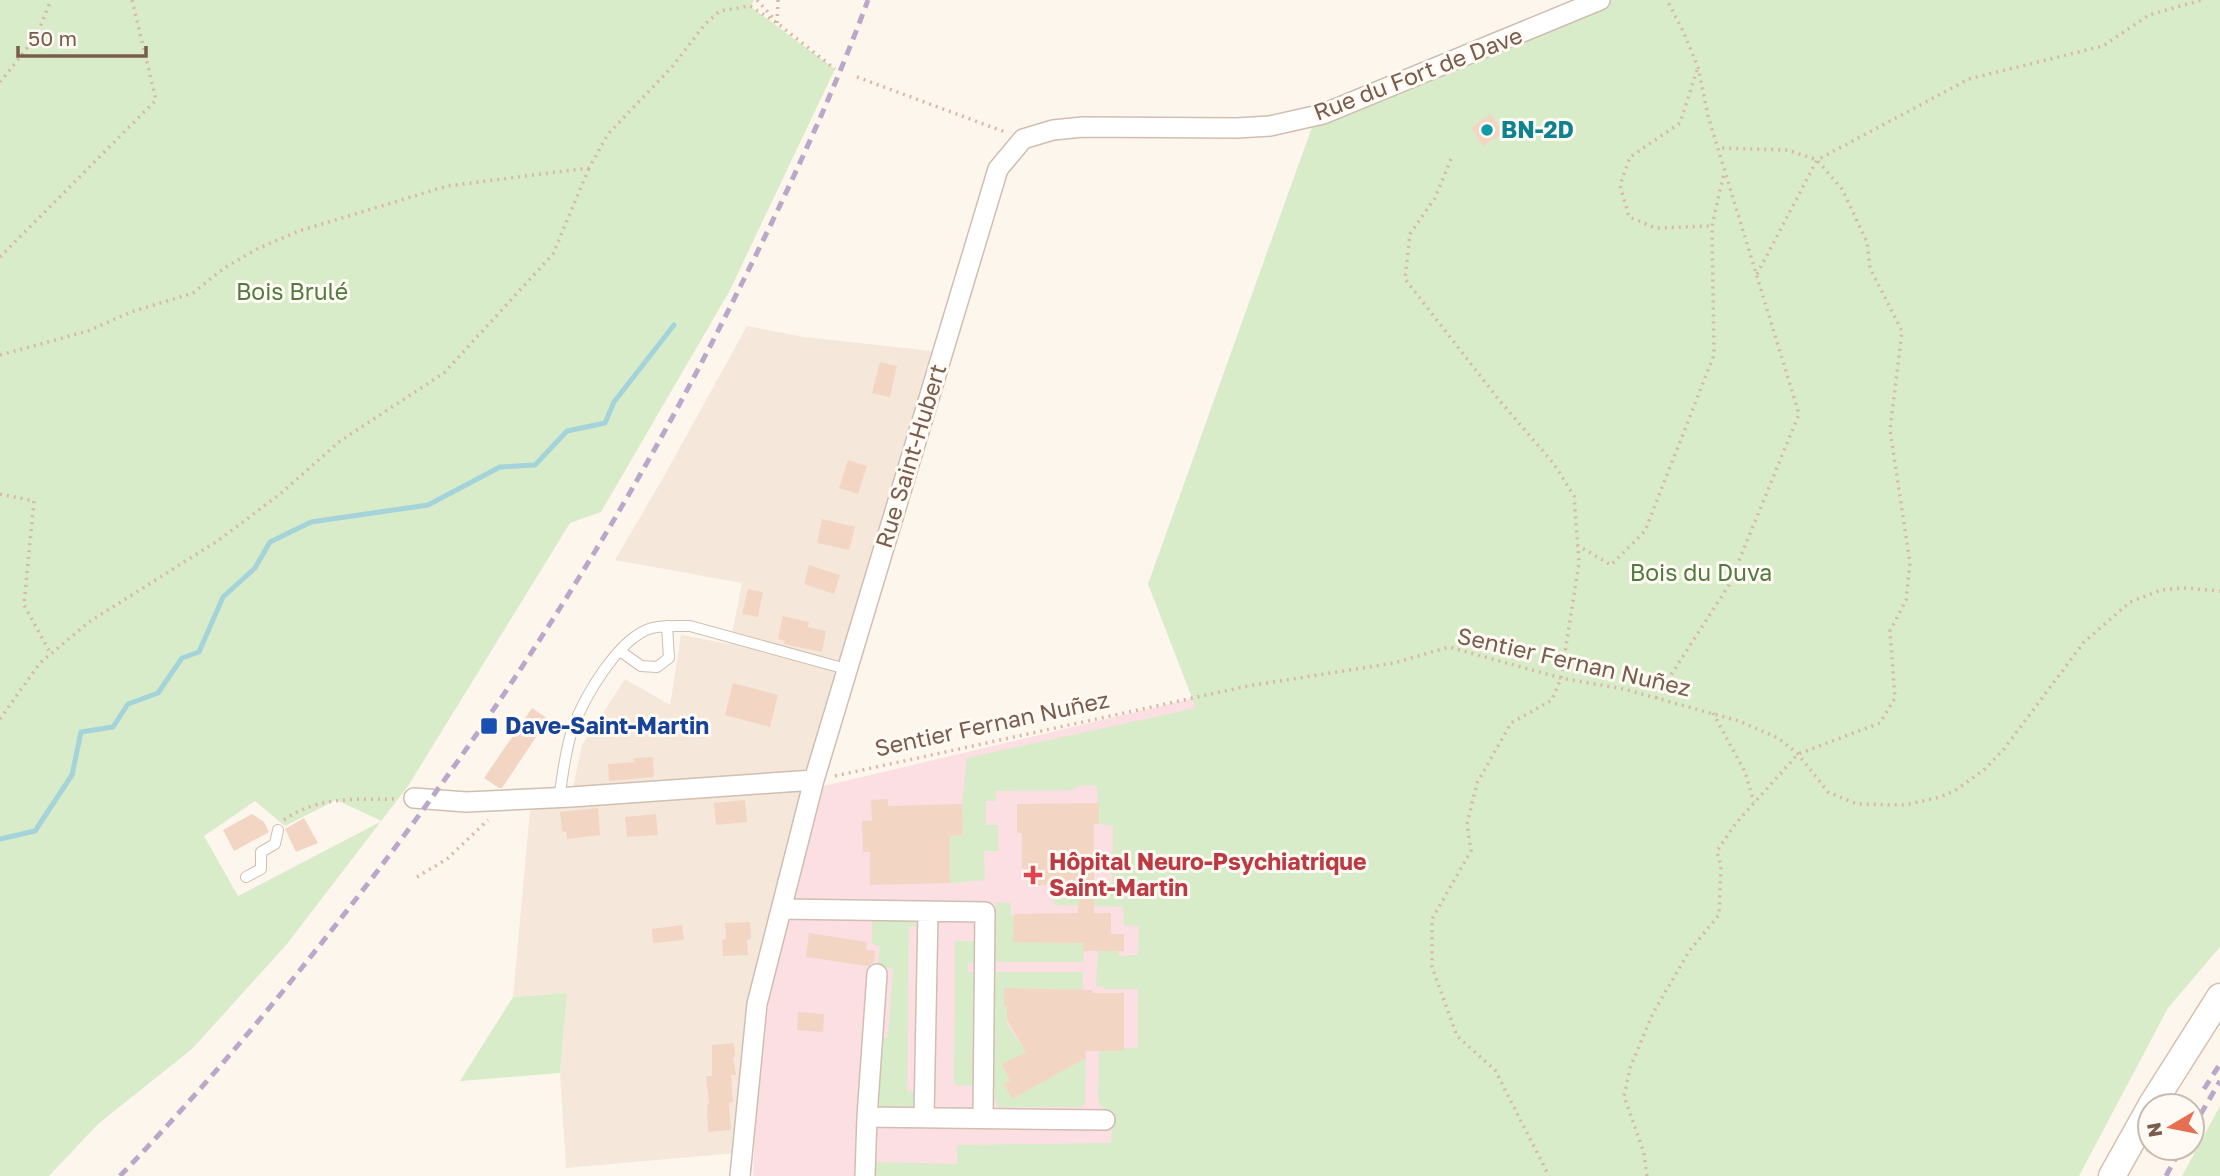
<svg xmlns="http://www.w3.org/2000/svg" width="2220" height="1176" viewBox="0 0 2220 1176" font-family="'Golos Text',sans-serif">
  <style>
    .residential { fill: #f5e8da }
    .medical { fill: #fbdfe3 }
    .green { fill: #d8ecc9; fill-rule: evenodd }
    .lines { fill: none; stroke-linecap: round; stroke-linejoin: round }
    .stream { stroke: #a5d3da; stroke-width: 5 }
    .building { fill: #f3d5c3 }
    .service-casing { stroke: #d1beb0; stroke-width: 12 }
    .minor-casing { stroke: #d1beb0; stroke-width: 22 }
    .secondary-casing { stroke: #d6c0b0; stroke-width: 29 }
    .path { stroke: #d9b8a5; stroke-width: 3.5; stroke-dasharray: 2 5; stroke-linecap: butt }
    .service { stroke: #fff; stroke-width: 10 }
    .minor { stroke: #fff; stroke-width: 19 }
    .secondary { stroke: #fff; stroke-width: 26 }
    .rail { stroke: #b9a8c9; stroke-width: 5; stroke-dasharray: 10 7; stroke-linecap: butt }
    .culture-dot { fill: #0f9aa8; stroke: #fffaf3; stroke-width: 2.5 }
    .transit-dot { fill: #1a4fb4; stroke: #fffaf3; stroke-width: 2.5 }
    .health-dot { fill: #e0444e; stroke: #fffaf3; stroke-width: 2.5 }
    .labels { text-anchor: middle; stroke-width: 6; stroke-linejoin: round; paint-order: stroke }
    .street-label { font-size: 23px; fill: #7a5c4d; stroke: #fffaf3 }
    .culture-label { font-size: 23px; font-weight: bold; fill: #0d838f; stroke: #fffaf3; text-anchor: start }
    .park-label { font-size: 23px; fill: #537a41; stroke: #fffaf3 }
    .transit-label { font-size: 23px; font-weight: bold; fill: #164399; stroke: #fffaf3; text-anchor: start }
    .health-label { font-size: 23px; font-weight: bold; fill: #be3a42; stroke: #fffaf3; text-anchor: start }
  </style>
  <rect width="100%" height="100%" fill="#fdf6ec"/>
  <path class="residential" d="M747,326L804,337L933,351L814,780L757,1004L736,1153L566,1168L560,1073L567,993L513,997L531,799L571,797L582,745L625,679L670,705L681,635L730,644L742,583L615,560L663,478Z"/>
  <path class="medical" d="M1195,698L1397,1176H753L757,1085L774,964L824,786Z"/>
  <path class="green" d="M0,0H754L751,7L835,69L729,292L601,512L570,523L408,786L287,944L192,1049L98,1124L49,1176H0ZM336,800L382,821L238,896L204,836L255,801L285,826Z
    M1611,0H2220V947L2168,1008L2079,1176H876V1162L957,1164V1145L1111,1143L1113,1116L1102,1107L1098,1100L1099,1051H1124V1048H1138V989H1105V987L1096,986L1098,951H1119V956L1138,955L1139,926L1124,925L1123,907L1054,905L1053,888L1079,890L1080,892L1112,889L1113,826L1099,824L1097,786L1080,785L1073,790L996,791V801H986V825H998V851H984L985,880L950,883L949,836L963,835L962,804L967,758L1196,708L1148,584L1312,127L1542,34Z
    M996,902L1011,903V915L1014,916V942L1084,943L1083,962H994Z
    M872,919L918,920L921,925L909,927L907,1091L919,1092L916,1101L909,1108L882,1107L877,1104L881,1038L888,1037L893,969L878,965L880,946L872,944Z
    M955,941H978V963H968V972H978L976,1086L954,1085Z
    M994,972H1083V990L1005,988L1004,1006H1007V1024L1026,1052L1002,1065L1010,1081L1004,1084L1012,1099L1086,1058L1085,1103L1081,1107H997L996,1100H993Z
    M567,993L560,1073L460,1081L513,997Z
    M2220,1105V1176H2182L2220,1106Z"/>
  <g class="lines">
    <path class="stream" d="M0,839L35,831L72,775L81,732L113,727L128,704L158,693L182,658L199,652L223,597L255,568L270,542L311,522L428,505L500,467L535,465L567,431L605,423L614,402L674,325"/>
  </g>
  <path class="building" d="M1491,114L1503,133L1483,146L1471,128Z
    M880,362L897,366L890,397L872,393Z
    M848,460L867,466L858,494L839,488Z
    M822,519L855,527L849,550L817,543Z
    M809,565L840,575L834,594L804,584Z
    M748,589L763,592L758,617L742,614Z
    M783,616L809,622L808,627L826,631L822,652L784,644L785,641L778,639Z
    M733,683L778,695L770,727L725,715Z
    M532,708L548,719L502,788H499L484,778Z
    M653,757L654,777L609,781L608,764L634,762V758Z
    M888,799V806L962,804L963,835L949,836L950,883L870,885V852H863L862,821H872L871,800Z
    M745,800L747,822L716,825L714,803Z
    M1099,803V824H1094V913H1111V934H1124V951H1083L1084,943L1013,942L1014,914L1078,913L1080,883L1028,886V869L1022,868V833H1017V804Z
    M598,808L600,835L567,839L566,832L562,831L560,812Z
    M252,814L264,822L269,832L234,851L223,830Z
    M656,814L658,835L627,837L625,817Z
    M304,818L318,843L296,852L285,829Z
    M750,922L751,939L747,940L748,955L723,956L722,940L726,939L725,923Z
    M682,925L684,940L653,943L652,929Z
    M809,933L867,942L866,950L875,951L874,962L868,966L806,957Z
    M1004,988L1092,990V993H1124V1051H1085L1086,1058L1012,1099L1004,1084L1010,1081L1002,1064L1026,1052L1007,1020V1006H1004Z
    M798,1012L824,1014L823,1032L797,1030Z
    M734,1043L735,1057H733L736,1075H731L733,1102L729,1103L731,1130L708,1132L707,1104H709L706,1076H712V1045Z"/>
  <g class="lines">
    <g class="service-casing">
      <path id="service" d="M620,651L641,666L657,667L669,658L667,626
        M559,798C563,775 565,749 573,728C584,697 619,637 652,628C664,625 677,626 690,626L846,669
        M246,877L261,869V852L275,844L278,830"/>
    </g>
    <g class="minor-casing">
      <path id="minor" d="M414,798L466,802L571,797L814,780
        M782,909L985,912L983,1118
        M867,1117L1105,1120
        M924,1117L928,911
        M740,1176L757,1004L814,780L998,169L1023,139L1053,130L1083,127L1237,128L1270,126L1323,114L1600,0
        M865,1176L867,1117L877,974"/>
    </g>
    <g class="secondary-casing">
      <path id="secondary" d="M2151,1106L2220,997
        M2112,1176L2150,1108"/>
    </g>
    <path class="path" d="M757,0L774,19
      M777,23L778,0
      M1697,70L1680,123L1630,157L1620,185L1629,217L1656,228L1712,226
      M857,77L1005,132
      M0,82L36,37L51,0
      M1451,159L1435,198L1410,234L1405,279L1499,400L1554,464L1574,496L1579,563L1561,678L1552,700L1511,723L1477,783L1467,824L1471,851L1432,919V967L1457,1036L1495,1070L1549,1176
      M0,257L156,100L132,0
      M1757,274L1817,160L1969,79L2103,46L2149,15L2202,0
      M0,355L88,331L131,312L193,293L224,268L259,248L299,231L447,186L589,168L608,134L672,67L705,24L720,11L750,6L777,23L835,69
      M0,494L34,501L24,605L51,654
      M1577,545L1611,565L1645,531L1714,355L1712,226L1724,173
      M1656,698L1729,585L1799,414L1708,116L1698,67L1683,31L1667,0
      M1713,713L1745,772L1754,802
      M0,719L40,663L89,622L219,540L280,494L340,441L444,373L553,254L589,168
      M835,776L1248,686L1394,663L1449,647L1561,678L1624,689L1739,721L1778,738L1798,754L1828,792L1857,804L1905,805L1940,797L1956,790L1985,769L2004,749L2084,642L2130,602L2161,590L2184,588L2220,591
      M284,820C319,795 358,800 398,799
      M417,877L447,859L488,820
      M1647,1176L1644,1153L1624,1096L1630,1068L1653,1013L1690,950L1719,915L1721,867L1717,851L1736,823L1798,754L1880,723L1895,698L1890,631L1906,600L1910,563L1890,430L1902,331L1870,268L1867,242L1842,189L1817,160L1788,150L1718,148"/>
    <use href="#service" class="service"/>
    <use href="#minor" class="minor"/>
    <use href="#secondary" class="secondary"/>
    <path class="rail" d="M2204,1089L2220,1064
      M2192,1129L2220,1081
      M120,1176C193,1100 262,1019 327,936C488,733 628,515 742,283C788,191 832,97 868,0
      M2166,1176L2181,1148"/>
  </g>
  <circle class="culture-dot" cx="1487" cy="130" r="7"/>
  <rect class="transit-dot" x="480" y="717" width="18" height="18" rx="3.5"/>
  <path class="health-dot" d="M1029.5 864.5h7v7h7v7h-7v7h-7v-7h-7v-7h7z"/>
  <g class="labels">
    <g class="street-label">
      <text transform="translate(1418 74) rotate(-21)" y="8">Rue du Fort de Dave</text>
      <text transform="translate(911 456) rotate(-73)" y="8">Rue Saint-Hubert</text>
      <text transform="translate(1574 662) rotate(13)" y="8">Sentier Fernan Nuñez</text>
      <text transform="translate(992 724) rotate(-12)" y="8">Sentier Fernan Nuñez</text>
    </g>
    <g class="culture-label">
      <text x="1501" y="138">BN-2D</text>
    </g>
    <g class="park-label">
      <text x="292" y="300">Bois Brulé</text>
      <text x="1701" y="581">Bois du Duva</text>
    </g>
    <g class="transit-label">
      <text x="505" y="734">Dave-Saint-Martin</text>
    </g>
    <g class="health-label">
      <text x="1049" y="870">Hôpital Neuro-Psychiatrique<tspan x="1049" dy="26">Saint-Martin</tspan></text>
    </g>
  </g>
  <g transform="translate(2171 1127) rotate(260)"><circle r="33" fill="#fffaf3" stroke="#cabbb1" stroke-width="2"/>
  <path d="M0-5L12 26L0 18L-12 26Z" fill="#e76f51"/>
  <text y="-10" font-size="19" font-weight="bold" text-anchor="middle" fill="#7a5c4d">N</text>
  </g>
  <path d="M18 46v10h128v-10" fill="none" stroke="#7a5c4d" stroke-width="3.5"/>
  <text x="28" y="46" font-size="21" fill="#7a5c4d" stroke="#fffaf3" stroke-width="5" paint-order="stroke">50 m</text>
</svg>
